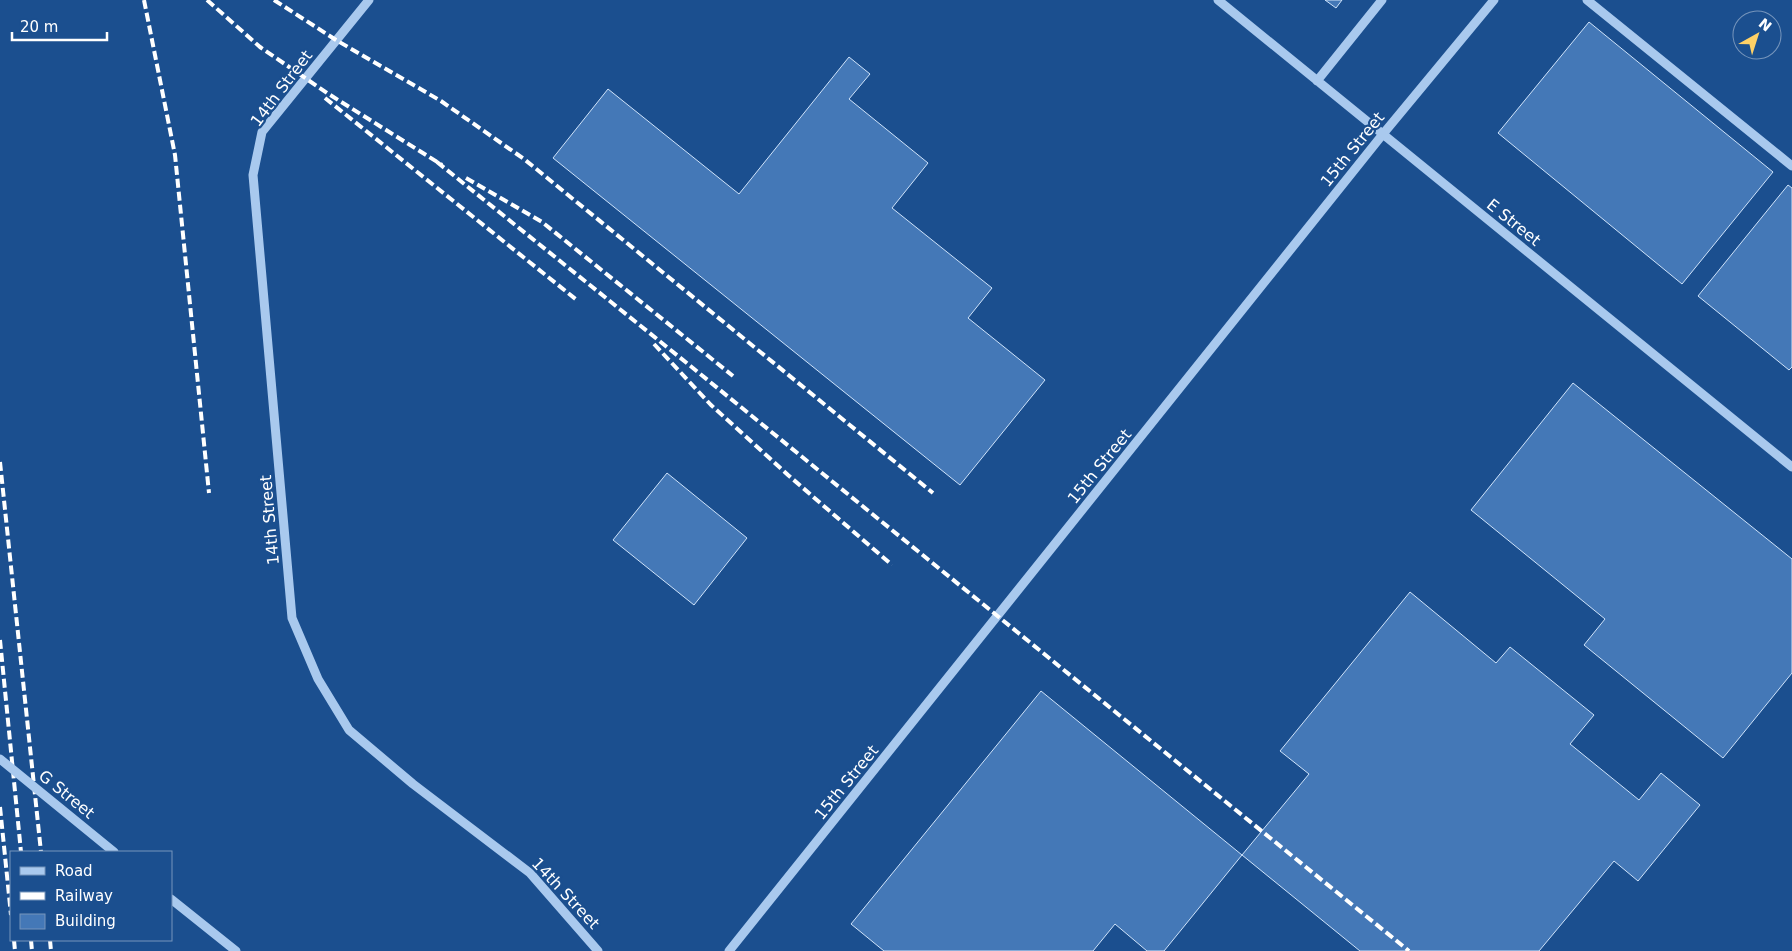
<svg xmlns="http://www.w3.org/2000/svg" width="1792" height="951" viewBox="0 0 1792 951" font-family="'DejaVu Sans',sans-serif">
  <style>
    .building { fill: #4478b7; stroke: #cfe3fa }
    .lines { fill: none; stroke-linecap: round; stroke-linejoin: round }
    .minor { stroke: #a9c9ee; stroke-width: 9 }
    .rail { stroke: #fff; stroke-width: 4; stroke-dasharray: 9 4; stroke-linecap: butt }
    .minor-bridge { stroke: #a9c9ee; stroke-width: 9 }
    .labels { text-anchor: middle; stroke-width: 4.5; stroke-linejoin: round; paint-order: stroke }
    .street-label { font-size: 16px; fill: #fff; stroke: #1b4f8f }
  </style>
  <rect width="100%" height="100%" fill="#1b4f8f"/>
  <path class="building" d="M1325,0H1342L1336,8Z
    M1589,22L1773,172L1682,284L1498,133Z
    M849,57L870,74L849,99L928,163L892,208L992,288L968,318L1045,380L960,485L553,158L608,89L739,194Z
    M1788,185L1792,188V367L1789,370L1698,296Z
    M1573,383L1792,559V673L1723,758L1584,645L1605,619L1471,510Z
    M667,473L747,538L694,605L613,540Z
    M1410,592L1496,663L1510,647L1594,715L1570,744L1639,800L1661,773L1700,805L1638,881L1614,861L1539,951H1360L1242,855L1309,774L1280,751Z
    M1041,691L1242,855L1164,951H1147L1115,924L1093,951H884L851,924Z"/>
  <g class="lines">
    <path class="minor" d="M369,0L262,132L253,175L292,618L318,679L349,730L413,784L530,873L598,951
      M1218,0L1792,467
      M1587,0L1792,166
      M1317,81L1382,0
      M171,899L236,951
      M729,951L1383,134L1494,0"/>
    <path class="rail" d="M144,0L175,155L209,493
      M207,0L260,47L327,93L442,165
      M274,0L336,40L441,101L524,159L933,493
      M325,98L578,301
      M437,162L688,364L1409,951
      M466,178L542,222L733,376
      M654,344L711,405L788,475L892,565
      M0,462L41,852
      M0,640L21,852
      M0,807L11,915
      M14,940L15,951
      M31,940L32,951
      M50,940L51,951"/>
    <path class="minor-bridge" d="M0,759L114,852"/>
  </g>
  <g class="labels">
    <g class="street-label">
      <text transform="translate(281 88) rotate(-53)" y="6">14th Street</text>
      <text transform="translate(1352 149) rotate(-51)" y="6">15th Street</text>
      <text transform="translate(1514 222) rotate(39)" y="6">E Street</text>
      <text transform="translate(1099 466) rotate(-51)" y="6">15th Street</text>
      <text transform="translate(269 520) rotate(-95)" y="6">14th Street</text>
      <text transform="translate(846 782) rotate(-51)" y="6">15th Street</text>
      <text transform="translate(67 794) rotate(39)" y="6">G Street</text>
      <text transform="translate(566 893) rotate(47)" y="6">14th Street</text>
    </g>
  </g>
  <rect x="10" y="851" width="162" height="90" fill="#1b4f8f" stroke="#7695bc"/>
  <rect x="20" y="867" width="25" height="8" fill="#a9c9ee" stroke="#7695bc"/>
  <text x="55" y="876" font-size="15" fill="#ffffff">Road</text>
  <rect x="20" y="892" width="25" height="8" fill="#ffffff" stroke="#7695bc"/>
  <text x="55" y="901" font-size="15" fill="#ffffff">Railway</text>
  <rect x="20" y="914" width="25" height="15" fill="#4478b7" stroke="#7695bc"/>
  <text x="55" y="926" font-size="15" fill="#ffffff">Building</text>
  <g transform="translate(1757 35) rotate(39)"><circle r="24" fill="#1b4f8f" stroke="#7695bc"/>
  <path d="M0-4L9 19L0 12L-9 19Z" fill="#ffd166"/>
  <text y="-8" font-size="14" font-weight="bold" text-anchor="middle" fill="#ffffff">N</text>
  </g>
  <path d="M12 32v8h95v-8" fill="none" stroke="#ffffff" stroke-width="2.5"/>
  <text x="20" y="32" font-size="15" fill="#ffffff" stroke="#1b4f8f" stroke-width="4" paint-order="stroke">20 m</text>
</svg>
